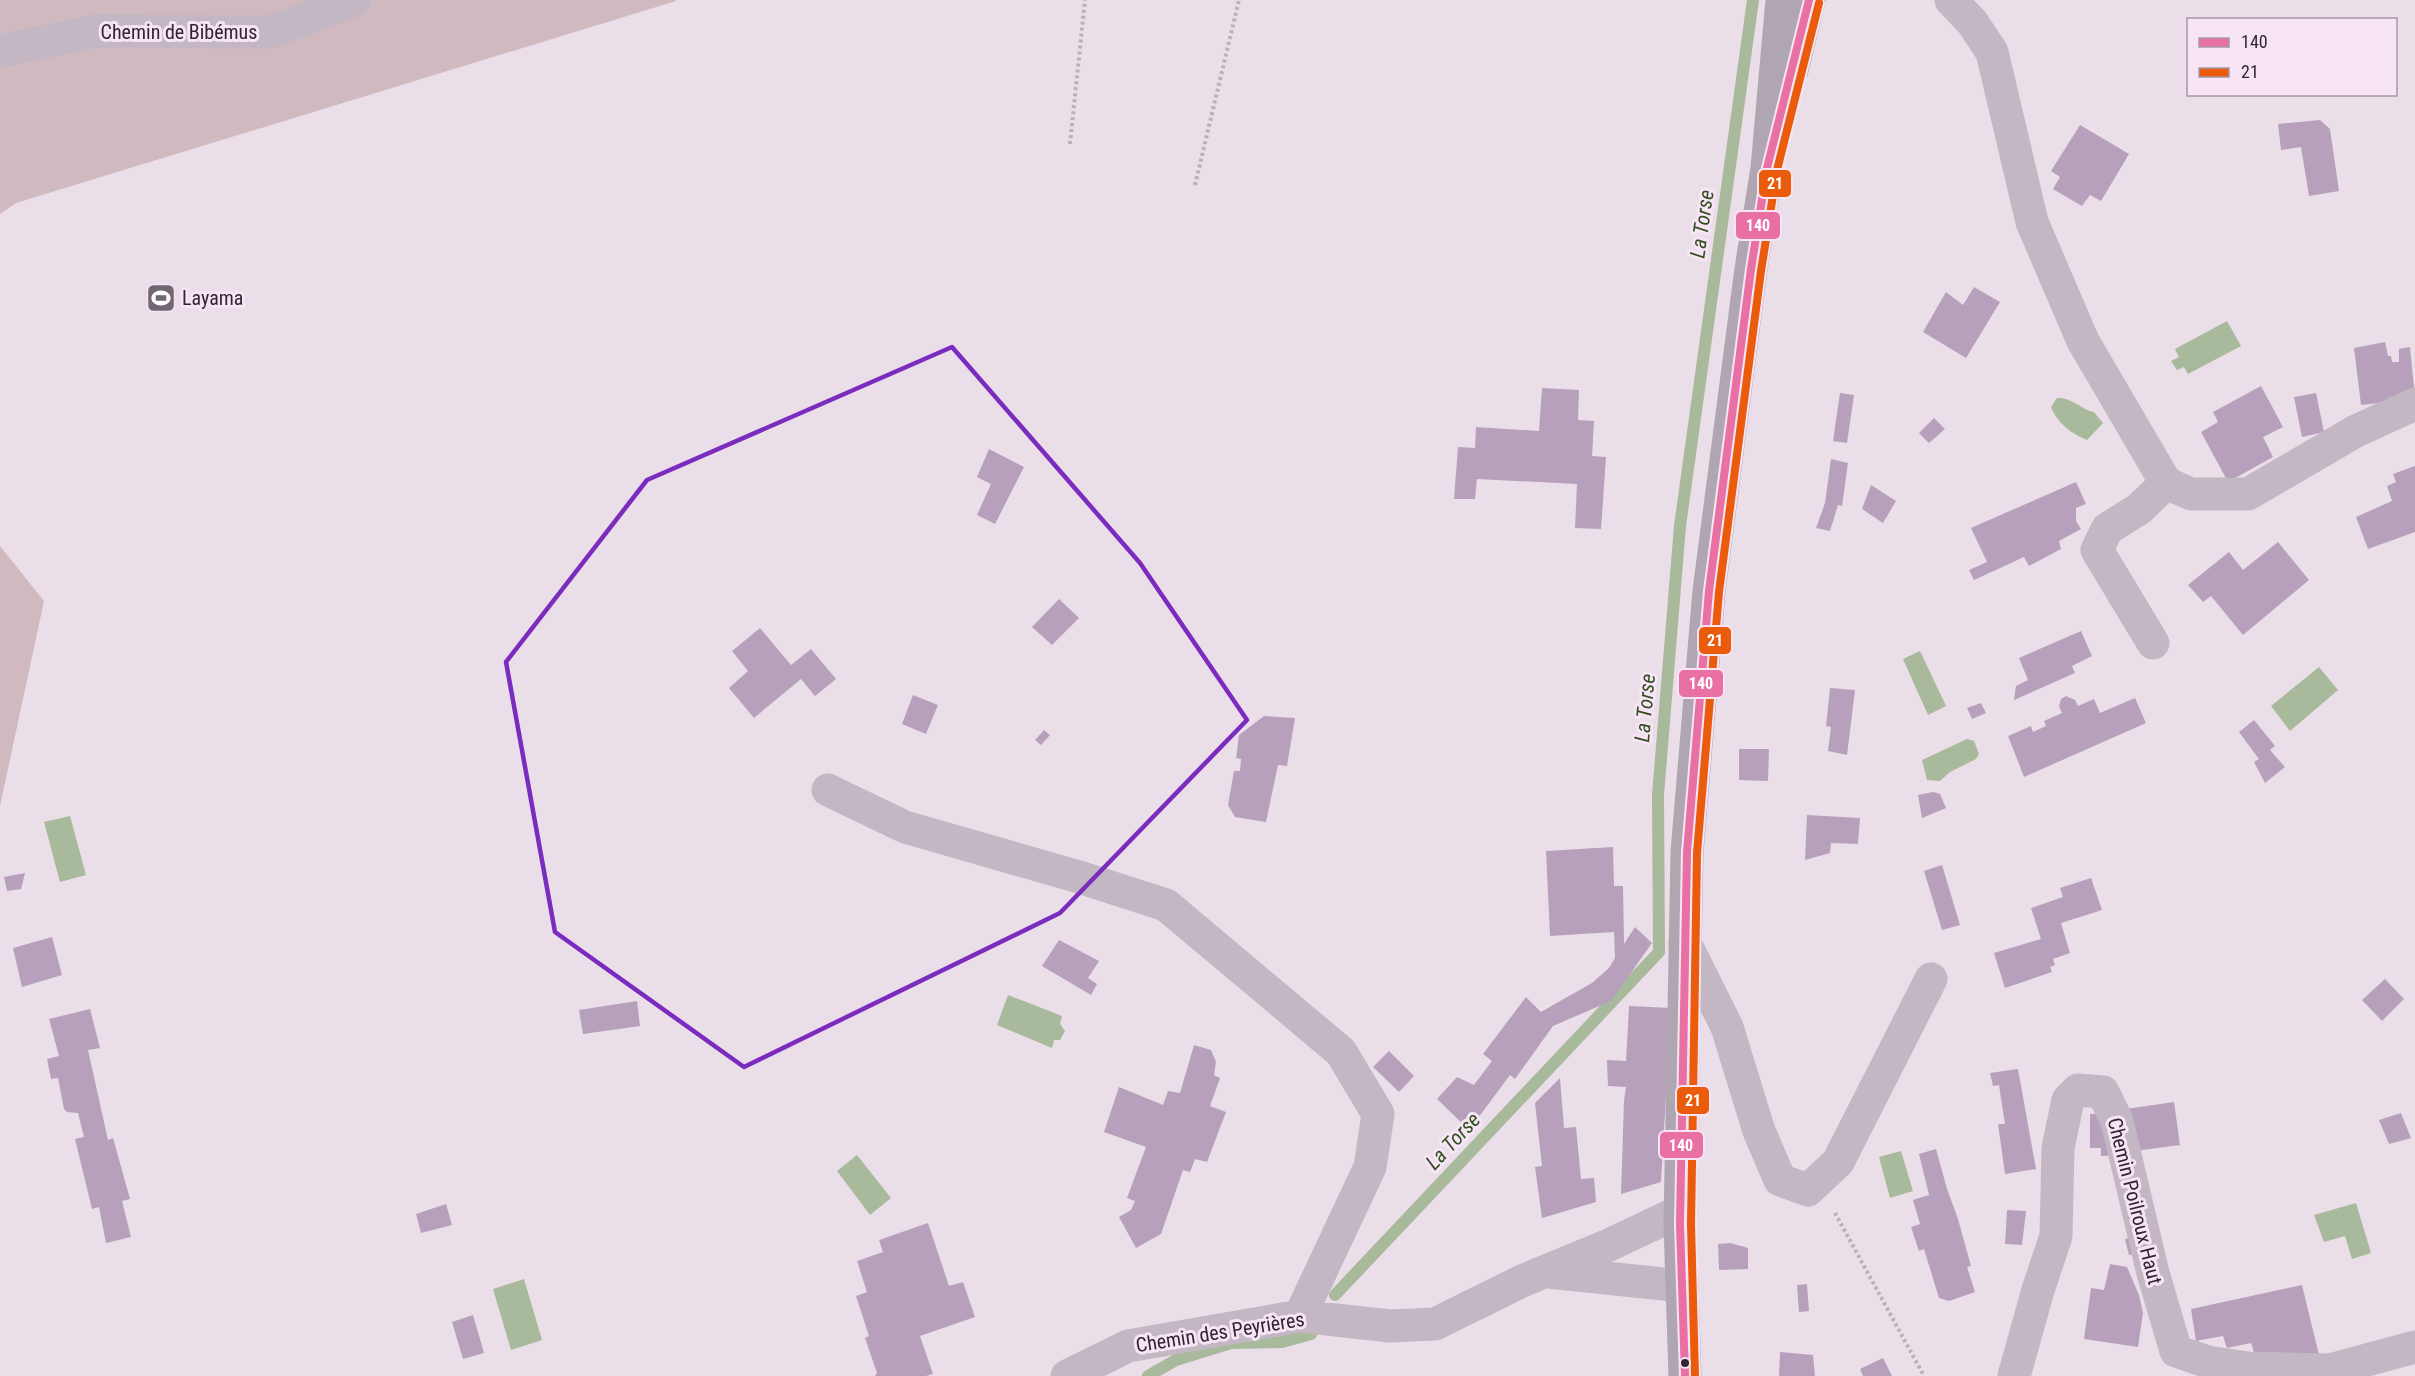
<svg xmlns="http://www.w3.org/2000/svg" width="2415" height="1376" viewBox="0 0 2415 1376" font-family="'Roboto Condensed',sans-serif">
  <style>
    .green { fill: #d1b9c0 }
    .water { fill: #a9b99b }
    .lines { fill: none; stroke-linecap: round; stroke-linejoin: round }
    .stream { stroke: #a9b99b; stroke-width: 12 }
    .building { fill: #b7a0bc }
    .path { stroke: #bbafbb; stroke-width: 4; stroke-dasharray: 3 3; stroke-linecap: butt }
    .minor { stroke: #c2b7c2; stroke-width: 33 }
    .major { stroke: #b0a6b1; stroke-width: 33 }
    .bus-1-casing { stroke: #f7e4f5; stroke-width: 12 }
    .bus-2-casing { stroke: #f7e4f5; stroke-width: 12 }
    .bus-1 { stroke: #e870a3; stroke-width: 8 }
    .bus-2 { stroke: #ea5b0b; stroke-width: 8 }
    .marked { fill: none; stroke: #7b2cbf; stroke-width: 4.5; stroke-linejoin: round }
    .bus-dot { fill: #302632; stroke: #f7e4f5; stroke-width: 2 }
    .labels { text-anchor: middle; stroke-width: 6; stroke-linejoin: round; paint-order: stroke }
    .street-label { font-size: 20px; fill: #302632; stroke: #f7e4f5 }
    .poi-label { font-size: 20px; fill: #302632; stroke: #f7e4f5; text-anchor: start }
    .water-label { font-size: 21px; font-style: italic; fill: #32501f; stroke: #f7e4f5 }
    .line-badge { stroke: #f7e4f5; stroke-width: 2 }
    .badge-label { font-size: 16px; text-anchor: middle; font-weight: bold; fill: #fff }
  </style>
  <rect width="100%" height="100%" fill="#eadee9"/>
  <path class="green" d="M0,0H675L676,1L16,203L0,214Z
    M0,546L44,601L0,806Z"/>
  <path class="water" d="M2227,321L2241,346L2188,374L2184,367L2177,370L2171,361L2179,357L2175,349Z
    M2057,398C2072,397 2080,409 2094,412L2103,423L2087,440C2072,434 2057,423 2051,407Z
    M1920,651L1946,706L1928,715L1903,659Z
    M2319,667L2338,690L2290,731L2271,706Z
    M1967,739L1974,741L1979,754L1976,759L1950,772L1940,781L1927,780L1922,760Z
    M70,816L86,875L60,882L44,822Z
    M1008,995L1062,1016L1060,1024L1065,1031L1060,1040H1054L1052,1048L997,1025Z
    M1901,1151L1913,1191L1890,1198L1879,1157Z
    M857,1155L891,1198L870,1215L837,1171Z
    M2356,1203L2371,1253L2352,1259L2345,1236L2324,1242L2314,1215Z
    M524,1279L542,1340L511,1350L493,1289Z"/>
  <g class="lines">
    <path class="stream" d="M1335,1295L1659,952L1658,795L1680,526L1753,0
      M1148,1376L1176,1360L1231,1343L1282,1342L1311,1334"/>
  </g>
  <path class="building" d="M2320,120L2330,129L2339,191L2309,196L2301,147L2281,150L2278,124Z
    M2080,125L2129,154L2101,201L2090,195L2082,206L2053,189L2060,177L2051,171Z
    M1974,287L2000,302L1966,358L1923,332L1946,292L1963,305Z
    M2385,342L2388,356H2391L2392,362H2399V349L2410,347L2415,397L2407,400L2361,405L2354,348Z
    M2261,386L2283,427L2263,437L2273,457L2228,482L2201,432L2218,422L2213,412Z
    M1542,388L1579,390L1578,420L1594,421L1592,456L1606,457L1601,529L1575,528L1577,484L1477,479L1475,499H1454L1458,447L1475,448L1476,427L1539,431Z
    M1840,393L1854,395L1847,443L1833,441Z
    M2316,393L2324,432L2302,437L2294,397Z
    M1934,418L1945,429L1929,443L1919,433Z
    M989,449L1024,467L995,524L977,515L991,484L977,477Z
    M1831,459L1848,463L1842,506L1838,505L1830,531L1816,528L1825,503Z
    M2415,466V532L2368,549L2356,517L2392,501L2387,486L2396,482L2393,474Z
    M2076,482L2086,504L2076,508V521L2081,529L2059,541L2061,549L2029,566L2024,557L1974,580L1969,570L1987,562L1971,528Z
    M1871,485L1896,501L1883,523L1862,509Z
    M2278,542L2309,580L2243,635L2211,596L2203,602L2188,585L2229,552L2243,570Z
    M1059,599L1079,618L1052,645L1032,627Z
    M760,628L791,665L811,649L836,679L815,696L801,679L754,718L729,688L748,671L732,651Z
    M2081,631L2092,656L2072,666L2075,673L2014,700L2016,686L2028,680L2019,658Z
    M1830,688L1855,690L1847,755L1828,751L1831,727L1826,726Z
    M913,695L938,705L926,734L902,724Z
    M2066,696L2075,700L2078,706L2094,699L2100,713L2135,698L2146,723L2024,777L2008,736L2031,726L2033,732L2046,726L2044,721L2062,713L2059,706L2061,699Z
    M1981,703L1986,713L1972,719L1967,708Z
    M1264,716L1295,718L1287,766L1278,765L1266,822L1235,817L1228,805L1234,771H1240L1241,759L1236,758L1239,735Z
    M2254,720L2275,746L2270,750L2285,767L2265,783L2254,762L2259,759L2239,732Z
    M1044,730L1050,735L1041,745L1035,740Z
    M1739,749H1769L1768,781L1739,780Z
    M1933,792L1940,794L1946,808L1922,818L1918,795Z
    M1807,815L1860,818L1858,844L1831,843L1830,853L1805,860Z
    M1613,847L1614,886H1623L1624,944L1635,927L1652,943L1611,1001L1553,1026L1515,1079L1510,1075L1469,1130L1437,1099L1457,1077L1474,1085L1492,1061L1483,1054L1526,997L1541,1012L1592,983L1609,968L1615,958L1614,932L1550,936L1546,851Z
    M1942,865L1960,925L1942,930L1924,871Z
    M25,873L21,889L7,891L4,877Z
    M2091,878L2102,910L2061,923L2070,953L2053,959L2055,965L2050,967L2052,972L2005,988L1994,953L2041,939L2031,908L2063,897L2060,888Z
    M52,937L62,975L22,987L13,948Z
    M1059,940L1099,961L1088,978L1097,984L1091,995L1042,966Z
    M2385,979L2404,999L2382,1021L2362,1000Z
    M637,1001L640,1026L583,1034L579,1010Z
    M1629,1006L1671,1008L1661,1182L1621,1194L1624,1101L1626,1087L1608,1086L1607,1060L1626,1061Z
    M90,1009L100,1048L88,1050L108,1140L113,1138L130,1199L122,1201L131,1237L106,1243L99,1207L92,1209L75,1139L84,1137L78,1113L67,1112L64,1109L58,1078L51,1079L47,1059L59,1056L49,1019Z
    M1194,1045L1211,1050L1216,1062L1214,1075L1220,1078L1210,1106L1226,1112L1207,1162L1195,1159L1190,1172L1183,1170L1161,1234L1136,1248L1119,1217L1131,1210L1135,1201L1127,1198L1146,1147L1104,1132L1119,1087L1163,1105L1168,1091L1180,1093Z
    M1389,1051L1414,1076L1399,1092L1373,1067Z
    M2018,1069L2036,1169L2005,1174L1998,1124H2005L1999,1085L1993,1086L1990,1073Z
    M1560,1078L1564,1128L1576,1127L1581,1179L1594,1178L1596,1202L1542,1218L1535,1167L1542,1166L1535,1103Z
    M2174,1102L2180,1145L2135,1151L2126,1109Z
    M2107,1113L2117,1155L2101,1156V1148H2090V1114Z
    M2401,1113L2411,1138L2389,1144L2379,1120Z
    M1936,1149L1947,1189L1958,1219L1971,1266L1967,1267L1975,1292L1949,1301L1939,1298L1924,1249L1919,1251L1911,1227L1920,1224L1913,1200L1929,1195L1919,1154Z
    M446,1204L452,1225L421,1233L416,1214Z
    M2007,1210L2026,1211L2022,1245L2005,1244Z
    M928,1223L949,1286L963,1282L975,1317L920,1336L933,1374L926,1376H875L877,1373L865,1338L869,1336L856,1296L867,1292L857,1261L883,1252L879,1240Z
    M2139,1237L2144,1253L2129,1255L2125,1239Z
    M1730,1243L1748,1248V1269L1719,1270L1718,1244Z
    M2110,1264L2127,1267L2139,1295L2143,1313L2138,1347L2084,1339L2091,1288L2104,1290Z
    M1807,1284L1809,1311L1799,1312L1797,1285Z
    M2302,1285L2320,1359L2255,1355L2251,1343L2227,1348L2223,1336L2196,1341L2191,1309Z
    M473,1315L484,1353L463,1359L452,1322Z
    M1780,1352L1813,1355L1815,1376H1779Z
    M1883,1358L1892,1376H1863L1860,1369Z"/>
  <g class="lines">
    <path class="path" d="M1070,144L1085,0
      M1195,185L1239,0
      M1835,1213L1924,1376"/>
    <path class="minor" d="M1951,0L1972,22L1992,52L2032,222L2083,341L2166,483L2191,494H2248L2356,431L2415,404
      M0,51L96,31L271,32L355,0
      M2153,643L2097,550L2107,529L2139,509L2166,483
      M828,790L905,827L1079,877L1166,905L1341,1052L1378,1114L1370,1167L1300,1316
      M1685,943L1727,1027L1759,1131L1780,1180L1808,1190L1838,1162L1931,979
      M1549,1272L1682,1286
      M1067,1376L1128,1346L1300,1316L1390,1326L1435,1324L1522,1281L1609,1245L1681,1211
      M2014,1376L2038,1290L2056,1236L2058,1148L2068,1100L2078,1090L2103,1092L2117,1121L2153,1273L2176,1351L2208,1362L2248,1368L2330,1370L2415,1347"/>
    <path class="major" d="M1792,70L1809,0
      M1685,1376L1680,1224L1687,852L1709,591L1751,269L1767,168L1782,0"/>
    <g class="bus-1-casing">
      <path id="bus-1" d="M1685,1376L1680,1224L1687,852L1709,591L1751,269L1767,168L1809,0"/>
    </g>
    <g class="bus-2-casing">
      <path id="bus-2" d="M1695,1376L1691,1224L1697,853L1719,592L1761,271L1777,170L1819,3"/>
    </g>
    <use href="#bus-1" class="bus-1"/>
    <use href="#bus-2" class="bus-2"/>
  </g>
  <path class="marked" d="M952,347L1140,563L1247,720L1060,913L744,1067L555,932L506,662L647,480Z"/>
  <defs>
    <g id="stadium-square" transform="scale(1.5)"><rect x="-9" y="-9" width="18" height="18" rx="4" fill="#716672" stroke="#f7e4f5"/><path d="M0-5a6.5 5 0 1 0 0 10a6.5 5 0 1 0 0-10ZM-3.5-1.8h7v3.6h-7Z" fill="#fff"/></g>
  </defs>
  <g fill-rule="evenodd">
    <use href="#stadium-square" x="161" y="298"/>
  </g>
  <circle class="bus-dot" cx="1685" cy="1363" r="5"/>
  <g class="labels">
    <g class="street-label">
      <text x="179" y="39">Chemin de Bibémus</text>
      <text transform="translate(2135 1201) rotate(76)" y="7">Chemin Poilroux Haut</text>
      <text transform="translate(1220 1332) rotate(-9)" y="7">Chemin des Peyrières</text>
    </g>
    <g class="poi-label">
      <text x="182" y="305">Layama</text>
    </g>
    <g class="water-label">
      <text transform="translate(1702 224) rotate(-82)" y="7">La Torse</text>
      <text transform="translate(1645 708) rotate(-85)" y="7">La Torse</text>
      <text transform="translate(1453 1141) rotate(-47)" y="7">La Torse</text>
    </g>
  </g>
  <g class="line-badge">
    <rect x="1758" y="169" width="34" height="29" rx="6" fill="#ea5b0b"/>
    <rect x="1735" y="211" width="46" height="29" rx="6" fill="#e870a3"/>
    <rect x="1698" y="626" width="34" height="29" rx="6" fill="#ea5b0b"/>
    <rect x="1678" y="669" width="46" height="29" rx="6" fill="#e870a3"/>
    <rect x="1676" y="1086" width="34" height="29" rx="6" fill="#ea5b0b"/>
    <rect x="1659" y="1131" width="45" height="28" rx="6" fill="#e870a3"/>
  </g>
  <g class="badge-label">
    <text x="1775" y="189">21</text>
    <text x="1758" y="231">140</text>
    <text x="1715" y="646">21</text>
    <text x="1701" y="689">140</text>
    <text x="1693" y="1106">21</text>
    <text x="1681" y="1151">140</text>
  </g>
  <rect x="2187" y="18" width="210" height="78" fill="#f7e4f5" stroke="#a798a7" stroke-width="1.5"/>
  <rect x="2199" y="38" width="30" height="9" fill="#e870a3" stroke="#a798a7" stroke-width="1.5"/>
  <text x="2241" y="48" font-size="18" fill="#302632">140</text>
  <rect x="2199" y="68" width="30" height="9" fill="#ea5b0b" stroke="#a798a7" stroke-width="1.5"/>
  <text x="2241" y="78" font-size="18" fill="#302632">21</text>
</svg>
